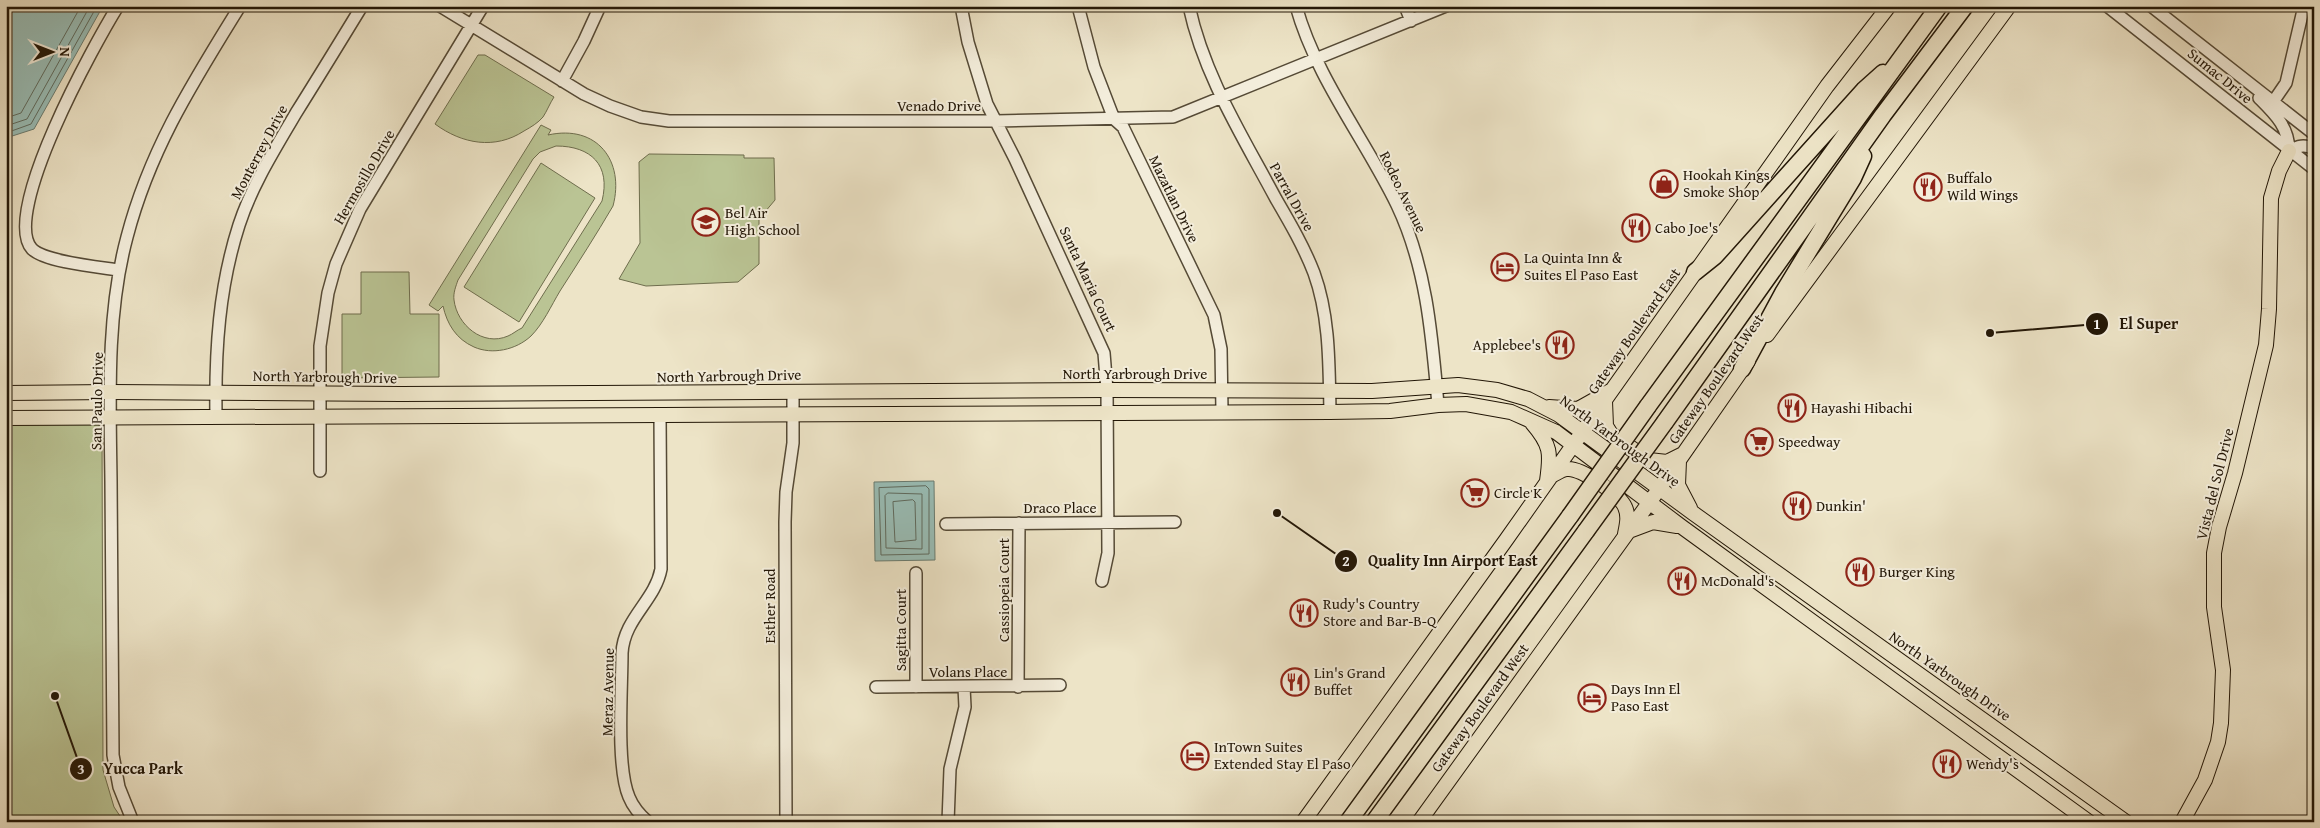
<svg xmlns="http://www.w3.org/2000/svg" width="2320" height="828" viewBox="0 0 2320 828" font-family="'Gentium Book Plus',serif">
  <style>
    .green { fill: #bac494; stroke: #6e6d4d; fill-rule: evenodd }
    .water { fill: #99beb7; stroke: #697b70 }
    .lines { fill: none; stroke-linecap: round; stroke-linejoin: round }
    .shore { stroke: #5e6a5e; stroke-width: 1 }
    .minor-casing { stroke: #554a36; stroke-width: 14 }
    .major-casing { stroke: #221606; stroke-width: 16 }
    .highway-casing { stroke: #221606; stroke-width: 19 }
    .minor { stroke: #f3eddb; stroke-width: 11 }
    .major { stroke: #ede4c7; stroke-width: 14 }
    .highway { stroke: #ede4c7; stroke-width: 16 }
    .highway-bridge-casing { stroke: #221606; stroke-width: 19; stroke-linecap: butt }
    .highway-bridge { stroke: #ede4c7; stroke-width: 16 }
    .labels { text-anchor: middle; stroke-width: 4; stroke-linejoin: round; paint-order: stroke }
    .street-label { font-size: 15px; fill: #221606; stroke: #f3eddb }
    .poi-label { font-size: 15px; fill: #221606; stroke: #f3eddb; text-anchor: start }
    .leader { fill: none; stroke: #221606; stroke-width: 2 }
    .callout-dot { fill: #221606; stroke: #f3eddb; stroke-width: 2 }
    .mark-label { font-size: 15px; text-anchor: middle; font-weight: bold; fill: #fff }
    .callout-label { font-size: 16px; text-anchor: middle; font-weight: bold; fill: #221606; stroke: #f3eddb; stroke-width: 4; stroke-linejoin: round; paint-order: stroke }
  </style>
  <rect width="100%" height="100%" fill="#ede4c7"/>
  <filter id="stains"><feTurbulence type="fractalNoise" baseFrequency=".004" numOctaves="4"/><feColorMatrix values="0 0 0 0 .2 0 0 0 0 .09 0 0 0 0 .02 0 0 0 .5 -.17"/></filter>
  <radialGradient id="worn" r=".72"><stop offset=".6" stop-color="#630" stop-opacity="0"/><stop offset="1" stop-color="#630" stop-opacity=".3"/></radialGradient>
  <path class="green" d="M478,55H485L554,97C550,103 547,111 543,117C538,123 531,127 524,131C495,150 462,144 435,124Z
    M541,125L551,130L548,135C597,124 625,161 613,206C596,235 578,263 560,291C551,306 543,324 531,336C516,350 492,355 474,347C456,339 447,324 443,306L438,311L429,305ZM556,146C591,146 611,165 602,201L522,328C517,330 513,334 508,336C483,347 457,325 454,300C453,293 456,286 458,280L533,159L540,152Z
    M649,154L744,155V158H774L775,200L759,219V264L738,282L646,286L619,279L640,243L639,162Z
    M541,163L595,198L519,322L464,287Z
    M361,272H409L410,314H439V377L342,378V314H361Z
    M94,422L102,427L103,770L114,807L124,822H6V423Z"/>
  <path class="water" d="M6,6H103L34,129L6,138Z
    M934,481L935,560L875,561L874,482Z"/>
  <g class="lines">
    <path class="shore" d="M6,118L21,113L81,6
      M6,126L27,119L90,6
      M6,133L31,124L97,6
      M926,486L929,489V554L881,555L879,488Z
      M888,493L922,494V549L886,548L885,496Z
      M913,500L915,502L916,540L895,542L893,502Z"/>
    <g class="minor-casing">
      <path id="minor" d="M118,6C95,43 0,214 32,249C45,262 99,267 119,270
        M440,6L584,94L610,106L641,117L669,121H996L1173,117L1446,6
        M961,6L968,42L987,104L1015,159L1104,353L1107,390L1108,553L1102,581
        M1078,6L1094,67L1114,119L1123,127L1214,315L1221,349L1222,411
        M1189,6C1204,76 1243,137 1276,199C1290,223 1304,247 1314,273C1330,317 1329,366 1330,412
        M1296,6C1316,78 1365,139 1397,205C1427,268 1432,337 1438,405
        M1405,6L1411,21
        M2107,6L2314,169
        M2151,6L2314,134
        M562,81L584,41L600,6
        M2259,98C2275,114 2289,127 2289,151
        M2273,102L2286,83L2304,6
        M2289,151C2298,146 2304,144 2314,149
        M216,416C215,350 219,287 239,225C252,185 275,149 296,113C318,78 340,42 362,6
        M320,471V346L328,293L336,264L360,209L483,6
        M946,524L1175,522
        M876,687L1060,685
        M916,687V573
        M1018,687L1019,523
        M133,822L119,787L113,755C112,664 112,572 111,481C110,400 106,315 127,237C150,149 193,82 240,6
        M648,822C640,815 633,807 629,797C616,767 622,689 622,653C624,618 655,601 661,569L660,415
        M786,822L785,522L786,492L793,443V391
        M948,822L950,769L965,707L964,687"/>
    </g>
    <g class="major-casing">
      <path id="major" d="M1767,335L2009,6
        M6,393L111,392L401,394L1107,390L1372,391L1458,385L1497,390L1528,399L1559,415L1693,513L2126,822
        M1605,401L1606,426L1611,434L1649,460L1667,462L1683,454
        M1549,407L1578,409L1610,391
        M6,418L1330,412L1390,411L1438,405L1466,404L1511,412L1556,432L1682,527L2089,822
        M1532,423C1551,445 1551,453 1547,481
        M1679,461L1678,485L1690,508
        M1553,475C1557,473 1563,469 1567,469C1581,467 1620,495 1625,507C1629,516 1627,524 1625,534
        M1629,531L1653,522L1677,526
        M1303,822L1506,540L1827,86L1889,6
        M1419,822L1659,489L1748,361
        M2182,822L2205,780L2218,742L2221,723L2223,670L2214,607V553L2219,527L2235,473L2266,345L2269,309L2271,198L2279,171L2289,151"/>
    </g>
    <g class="highway-casing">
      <path id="highway" d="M1695,272L1715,256L1864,90L1883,73
        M1742,369L1783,293L1853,178L1863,156
        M1648,406L1939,6
        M1665,422L1883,115L1965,6
        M1348,822L1570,516
        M1374,822L1586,531"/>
    </g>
    <use href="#minor" class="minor"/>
    <use href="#major" class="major"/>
    <use href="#highway" class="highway"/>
    <g class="highway-bridge-casing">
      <path id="highway-bridge" d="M1570,516L1648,406
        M1586,531L1665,422"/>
    </g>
    <use href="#highway-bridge" class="highway-bridge"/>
  </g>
  <defs>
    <g id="shop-ring" transform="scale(1.4375)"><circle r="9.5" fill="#f3eddb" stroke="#8f2418" stroke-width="1.5"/><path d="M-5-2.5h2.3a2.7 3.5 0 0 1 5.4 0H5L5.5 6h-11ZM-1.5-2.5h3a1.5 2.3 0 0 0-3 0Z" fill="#8f2418"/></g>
    <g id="restaurant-ring" transform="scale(1.4375)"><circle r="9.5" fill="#f3eddb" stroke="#8f2418" stroke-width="1.5"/><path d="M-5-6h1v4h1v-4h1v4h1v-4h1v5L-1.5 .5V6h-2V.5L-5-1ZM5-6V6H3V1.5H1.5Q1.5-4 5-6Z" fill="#8f2418"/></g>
    <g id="school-ring" transform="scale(1.4375)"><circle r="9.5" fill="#f3eddb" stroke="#8f2418" stroke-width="1.5"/><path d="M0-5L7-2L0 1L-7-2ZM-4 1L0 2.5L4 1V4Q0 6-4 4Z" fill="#8f2418"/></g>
    <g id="hotel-ring" transform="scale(1.4375)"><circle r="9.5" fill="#f3eddb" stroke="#8f2418" stroke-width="1.5"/><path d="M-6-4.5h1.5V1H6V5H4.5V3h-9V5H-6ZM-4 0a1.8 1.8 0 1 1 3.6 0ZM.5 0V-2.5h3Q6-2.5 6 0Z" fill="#8f2418"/></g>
    <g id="supermarket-ring" transform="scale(1.4375)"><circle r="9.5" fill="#f3eddb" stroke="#8f2418" stroke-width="1.5"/><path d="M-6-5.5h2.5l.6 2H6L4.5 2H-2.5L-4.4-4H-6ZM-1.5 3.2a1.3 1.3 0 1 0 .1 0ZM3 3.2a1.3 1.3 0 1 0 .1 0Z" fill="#8f2418"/></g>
  </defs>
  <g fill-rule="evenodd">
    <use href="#shop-ring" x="1664" y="184"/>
    <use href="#restaurant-ring" x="1928" y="187"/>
    <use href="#school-ring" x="706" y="222"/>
    <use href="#restaurant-ring" x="1636" y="228"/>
    <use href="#hotel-ring" x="1505" y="267"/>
    <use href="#restaurant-ring" x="1560" y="345"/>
    <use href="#restaurant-ring" x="1792" y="408"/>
    <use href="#supermarket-ring" x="1759" y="442"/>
    <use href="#supermarket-ring" x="1475" y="493"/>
    <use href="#restaurant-ring" x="1797" y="506"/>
    <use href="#restaurant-ring" x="1860" y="572"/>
    <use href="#restaurant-ring" x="1682" y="581"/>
    <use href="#restaurant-ring" x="1304" y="613"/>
    <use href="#restaurant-ring" x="1295" y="682"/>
    <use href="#hotel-ring" x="1592" y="698"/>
    <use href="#hotel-ring" x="1195" y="756"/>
    <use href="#restaurant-ring" x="1947" y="764"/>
  </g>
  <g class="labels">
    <g class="street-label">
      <text transform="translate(2220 76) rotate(39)" y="5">Sumac Drive</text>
      <text x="939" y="111">Venado Drive</text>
      <text transform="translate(259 152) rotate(-62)" y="5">Monterrey Drive</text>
      <text transform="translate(364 177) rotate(-60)" y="5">Hermosillo Drive</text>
      <text transform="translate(1403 192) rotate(64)" y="5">Rodeo Avenue</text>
      <text transform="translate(1292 197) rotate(61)" y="5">Parral Drive</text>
      <text transform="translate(1174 199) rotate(64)" y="5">Mazatlan Drive</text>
      <text transform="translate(1088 279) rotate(65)" y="5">Santa Maria Court</text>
      <text transform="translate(1634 331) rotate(-55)" y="5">Gateway Boulevard East</text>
      <text x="1135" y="379">North Yarbrough Drive</text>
      <text transform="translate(729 376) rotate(-1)" y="5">North Yarbrough Drive</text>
      <text transform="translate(325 377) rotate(1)" y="5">North Yarbrough Drive</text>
      <text transform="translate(1716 379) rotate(-55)" y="5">Gateway Boulevard West</text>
      <text transform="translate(97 401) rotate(-89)" y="5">San Paulo Drive</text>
      <text transform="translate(1620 441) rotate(36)" y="5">North Yarbrough Drive</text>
      <text transform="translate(2215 484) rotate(-76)" y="5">Vista del Sol Drive</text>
      <text x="1060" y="513">Draco Place</text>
      <text transform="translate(1004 590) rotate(-90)" y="5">Cassiopeia Court</text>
      <text transform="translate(770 606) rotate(-90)" y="5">Esther Road</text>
      <text transform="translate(901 630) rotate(-90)" y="5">Sagitta Court</text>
      <text x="968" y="677">Volans Place</text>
      <text transform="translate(1950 676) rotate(35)" y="5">North Yarbrough Drive</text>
      <text transform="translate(608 692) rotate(-89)" y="5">Meraz Avenue</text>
      <text transform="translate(1480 708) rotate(-54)" y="5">Gateway Boulevard West</text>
    </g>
    <g class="poi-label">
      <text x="1683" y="180">Hookah Kings<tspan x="1683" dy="17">Smoke Shop</tspan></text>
      <text x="1947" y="183">Buffalo<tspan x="1947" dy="17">Wild Wings</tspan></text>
      <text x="725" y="218">Bel Air<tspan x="725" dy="17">High School</tspan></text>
      <text x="1655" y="233">Cabo Joe's</text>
      <text x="1524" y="263">La Quinta Inn &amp;<tspan x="1524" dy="17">Suites El Paso East</tspan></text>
      <text x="1541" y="350" text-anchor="end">Applebee's</text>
      <text x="1811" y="413">Hayashi Hibachi</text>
      <text x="1778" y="447">Speedway</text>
      <text x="1494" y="498">Circle K</text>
      <text x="1816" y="511">Dunkin'</text>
      <text x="1879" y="577">Burger King</text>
      <text x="1701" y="586">McDonald's</text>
      <text x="1323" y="609">Rudy's Country<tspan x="1323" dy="17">Store and Bar-B-Q</tspan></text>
      <text x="1314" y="678">Lin's Grand<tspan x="1314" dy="17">Buffet</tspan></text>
      <text x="1611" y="694">Days Inn El<tspan x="1611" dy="17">Paso East</tspan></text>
      <text x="1214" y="752">InTown Suites<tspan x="1214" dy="17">Extended Stay El Paso</tspan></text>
      <text x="1966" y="769">Wendy's</text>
    </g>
  </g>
  <path class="leader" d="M1990 333L2097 324M1277 513L1346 561M55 696L81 769"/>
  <g class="callout-dot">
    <circle cx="1990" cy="333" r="5"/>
    <circle cx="1277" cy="513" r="5"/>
    <circle cx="55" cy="696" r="5"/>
    <circle cx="2097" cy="324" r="12"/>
    <circle cx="1346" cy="561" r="12"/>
    <circle cx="81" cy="769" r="12"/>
  </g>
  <g class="mark-label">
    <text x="2097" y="329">1</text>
    <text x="1346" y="566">2</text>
    <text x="81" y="774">3</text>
  </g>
  <g class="callout-label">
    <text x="2149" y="329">El Super</text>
    <text x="1453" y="566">Quality Inn Airport East</text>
    <text x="143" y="774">Yucca Park</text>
  </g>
  <rect width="2320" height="828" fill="none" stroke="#ede4c7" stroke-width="25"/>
  <rect x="8" y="8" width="2305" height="813" fill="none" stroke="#221606" stroke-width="2.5"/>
  <rect x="12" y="12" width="2295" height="803" fill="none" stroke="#221606"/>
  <g transform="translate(52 52) rotate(90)" stroke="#f3eddb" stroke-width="4" paint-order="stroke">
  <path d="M0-4L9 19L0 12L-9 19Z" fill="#221606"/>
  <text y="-8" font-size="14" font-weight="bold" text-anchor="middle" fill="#221606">N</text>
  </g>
  <rect width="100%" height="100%" filter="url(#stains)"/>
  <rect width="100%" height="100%" fill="url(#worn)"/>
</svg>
